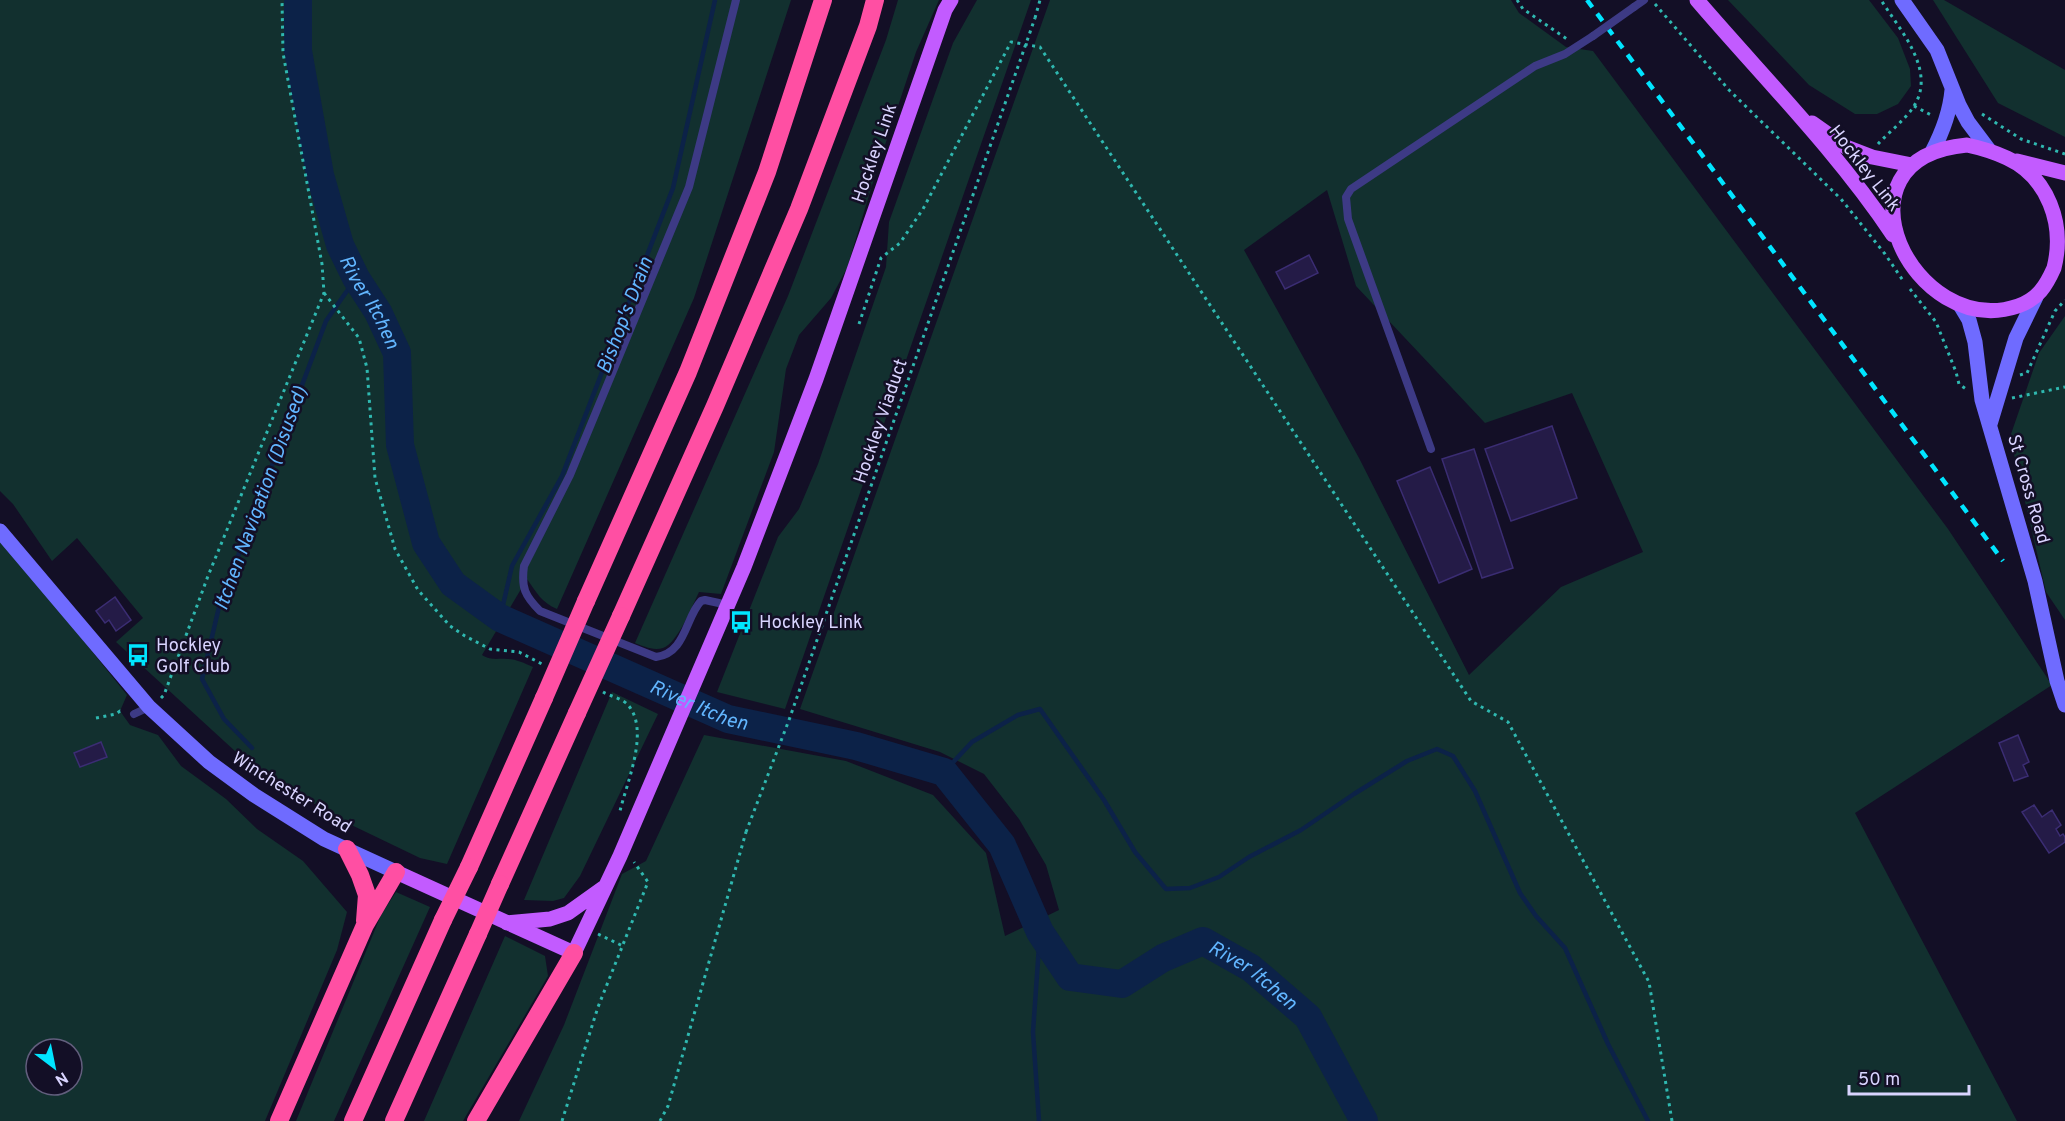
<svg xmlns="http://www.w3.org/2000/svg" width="2065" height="1121" viewBox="0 0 2065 1121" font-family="Overpass,sans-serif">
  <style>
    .green { fill: #12302f; fill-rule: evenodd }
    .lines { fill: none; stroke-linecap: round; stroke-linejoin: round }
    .stream { stroke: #0c2248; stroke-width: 4.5 }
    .river { stroke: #0c2248; stroke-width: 28 }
    .building { fill: #241b47; stroke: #3b2d73; stroke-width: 1.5 }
    .path { stroke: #2fb8b0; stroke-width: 3; stroke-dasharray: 3 4.5; stroke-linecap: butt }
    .lane { stroke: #3d3a85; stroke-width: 8 }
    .secondary { stroke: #6f6bff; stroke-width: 15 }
    .primary { stroke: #c25bff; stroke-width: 15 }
    .highway { stroke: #ff4fa3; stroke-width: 18 }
    .rail { stroke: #00e5ff; stroke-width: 4.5; stroke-dasharray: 9 8; stroke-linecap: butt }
    .path-bridge { stroke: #2fb8b0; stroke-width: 3; stroke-dasharray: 3 4.5; stroke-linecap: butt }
    .lane-bridge { stroke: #3d3a85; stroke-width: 8 }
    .highway-bridge { stroke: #ff4fa3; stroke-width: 18 }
    .labels { text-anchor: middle; stroke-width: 5; stroke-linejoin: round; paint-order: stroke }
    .street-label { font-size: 18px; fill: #d9d4ff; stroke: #130f26 }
    .poi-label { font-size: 18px; fill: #d9d4ff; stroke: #130f26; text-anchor: start }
    .water-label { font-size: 20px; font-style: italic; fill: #62b6ff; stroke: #130f26 }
  </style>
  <rect width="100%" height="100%" fill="#130f26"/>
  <path class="green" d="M0,0H791L694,298L557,609C542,603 536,592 527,579L482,655C492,661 497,658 507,659C516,659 524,663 533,667L447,864L420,858L341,820L248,763L116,642L143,618L77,538L52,561L13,504L0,491Z
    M898,0H939L916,52L877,169L847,268L831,298L799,335L786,369L774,452L721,594L699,592C692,606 678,643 663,648C653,651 643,646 635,643L788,296L886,40Z
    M977,0H1031L785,709L717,692L778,537L799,509L818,464L886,267L889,222L953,43Z
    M1050,0H1511L1519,13L1566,47L1593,51L1948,529L2052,685L1855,813L2017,1121H519L564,1025L622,874L646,861L704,735L846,761L933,795L986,853L1005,936L1059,910L1046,865L1019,819L984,774L940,752L800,709ZM1327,190L1356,286L1485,423L1572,393L1643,552L1561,587L1469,675L1359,458L1244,250Z
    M1728,0H1869L1898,38L1910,69L1911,86L1898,104L1877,114H1855L1809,85Z
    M1933,0H1944L2065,70V137L1998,103Z
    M2065,316V620L2046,592L2010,437L2039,353Z
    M0,537L127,695L120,711L130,725L158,735L181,766L226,799L257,829L303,861L347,912L337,950L265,1121H0ZM36,1049H72V1085H36Z
    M612,692L658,714L580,876L564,898L553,901L524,900Z
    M396,892L430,907L334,1121H296L381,915Z
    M505,936L545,956L548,976L463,1121H424Z"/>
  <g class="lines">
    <path class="stream" d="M500,618L512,566L562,476L673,188L715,0
      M252,748L224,719L202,679L219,607L326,321L356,278
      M944,772L972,742L1018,715L1040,709L1104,800L1135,852L1166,889L1190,888L1219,877L1249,857L1301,830L1354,794L1407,761L1437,749L1453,756L1475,791L1520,893L1536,916L1565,948L1608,1044L1648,1121
      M1039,1121L1033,1032L1040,932"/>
    <path class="river" id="s1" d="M298,0V51L320,175L340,245L356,278L378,312L397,353L400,445L426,543L453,584L500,618L728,719L856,746L944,772L1002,845L1040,932L1070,977L1122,984L1163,958L1203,941L1251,968L1308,1017L1364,1121"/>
  </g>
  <path class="building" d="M1309,255L1318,273L1285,289L1276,272Z
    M1552,426L1577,498L1511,521L1485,449Z
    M1474,449L1513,568L1482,578L1442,459Z
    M1430,467L1472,569L1439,583L1397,481Z
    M115,597L131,620L116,631L109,620L105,623L96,611Z
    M2018,735L2029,762L2023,765L2028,776L2014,781L1999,743Z
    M101,742L107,757L80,767L74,753Z
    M2034,805L2042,817L2052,810L2061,825L2056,829L2060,836L2063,834L2065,837V842L2049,853L2022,812Z"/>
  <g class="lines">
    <path class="path" d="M1517,0L1523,9L1567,39
      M1655,4L1729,90L1841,199L1885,254L1904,282
      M1035,18L1040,0
      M1914,106L1931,115
      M1982,114L2021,139L2065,154
      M1878,144C1889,132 1905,120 1914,106C1937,70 1899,29 1881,0
      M1910,289L1936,322L1956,372L1959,384L1966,389
      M324,293L359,338L367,368L375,478L395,549L418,590L450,626L465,636L490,649L519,652L542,664
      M859,324L881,258L900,243L923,209L1011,42L1040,47L1471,701L1508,722L1649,982L1672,1121
      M2020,375L2027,373L2055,311L2065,300
      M2012,398L2065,387
      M603,692C610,696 623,699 628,705C650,730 627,782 620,811
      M161,698L164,695L208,576L324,293L322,264L283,53L282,0
      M96,718L116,714L120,711L124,712
      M598,934L623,946
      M562,1121L598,1007L648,882L634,862
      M660,1121L668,1106L746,832"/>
    <path class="lane" d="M1634,7L1644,0
      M1431,449L1348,219L1346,197L1351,189L1535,66L1565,54L1593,36
      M728,605L705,600L701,601C685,618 686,653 656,657L540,611C525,596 521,588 524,566L570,475L689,187L736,0
      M134,714L149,707"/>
    <path class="secondary" d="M1902,0L1937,50L1959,105L1968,122L1989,150
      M1932,152C1942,133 1950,113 1952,90
      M1960,305L1969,320L1975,342L1982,400L2035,581L2057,681L2065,705
      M1990,424L2016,338L2036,297
      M0,531L149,707L209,762L254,795L324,839L396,872"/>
    <path class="primary" d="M1697,0C1763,77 1836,150 1893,235
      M1812,123L1846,147L1872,157L1912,165
      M1967,145C1981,148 1994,152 2007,158C2048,177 2065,224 2054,268C2046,286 2038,299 2018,306C1914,341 1824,158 1967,145Z
      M2017,161L2065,173
      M396,872L574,953L620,856L744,567L816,379L945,10L951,0
      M507,923L550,919L568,913L603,888"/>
    <path class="highway" d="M586,601L688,372L767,172L823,0
      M621,616L715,406L799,209L868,26L875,0
      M347,849L360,875L367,895L365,921
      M469,867L544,698
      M500,884L577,713
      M279,1121L365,925L396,872
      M353,1121L443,920
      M394,1121L478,934
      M476,1121L574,953"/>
    <path class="rail" d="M1587,0L2003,561"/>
    <path class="path-bridge" d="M746,832L789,720L1035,18"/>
    <path class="lane-bridge" d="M1593,36L1634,7"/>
    <path class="highway-bridge" d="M544,698L586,601
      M577,713L621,616
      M443,920L469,867
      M478,934L500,884"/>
  </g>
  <defs>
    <g id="bus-bare" transform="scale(1.8)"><path d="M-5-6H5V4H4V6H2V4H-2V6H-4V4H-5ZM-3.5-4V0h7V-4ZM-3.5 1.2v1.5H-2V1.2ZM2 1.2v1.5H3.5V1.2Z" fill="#00e5ff" stroke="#130f26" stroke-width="2.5" paint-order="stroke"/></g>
  </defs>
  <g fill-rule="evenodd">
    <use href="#bus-bare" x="741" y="622"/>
    <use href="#bus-bare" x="138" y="655"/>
  </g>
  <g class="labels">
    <g class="street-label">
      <text transform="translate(874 153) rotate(-71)" y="6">Hockley Link</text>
      <text transform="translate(1865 168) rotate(52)" y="6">Hockley Link</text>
      <text transform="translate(880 421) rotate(-71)" y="6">Hockley Viaduct</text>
      <text transform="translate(2029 489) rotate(74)" y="6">St Cross Road</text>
      <text transform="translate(292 792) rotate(32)" y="6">Winchester Road</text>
    </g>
    <g class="poi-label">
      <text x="759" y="628">Hockley Link</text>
      <text x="156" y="651">Hockley<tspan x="156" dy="21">Golf Club</tspan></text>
    </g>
    <g class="water-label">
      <text dy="7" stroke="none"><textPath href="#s1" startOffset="314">River Itchen</textPath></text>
      <text transform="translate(624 315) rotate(-69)" y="7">Bishop's Drain</text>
      <text transform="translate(260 498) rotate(-70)" y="7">Itchen Navigation (Disused)</text>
      <text dy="7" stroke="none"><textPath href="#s1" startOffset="890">River Itchen</textPath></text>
      <text dy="7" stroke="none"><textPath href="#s1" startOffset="1592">River Itchen</textPath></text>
    </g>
  </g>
  <g transform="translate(54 1067) rotate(148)"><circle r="28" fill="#130f26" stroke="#625e7d" stroke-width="1.5"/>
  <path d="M0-4.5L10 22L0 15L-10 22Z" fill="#00e5ff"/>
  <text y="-9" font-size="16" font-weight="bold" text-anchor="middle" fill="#d9d4ff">N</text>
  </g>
  <path d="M1849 1085v9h120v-9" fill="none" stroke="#d9d4ff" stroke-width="3"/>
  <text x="1858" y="1085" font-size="18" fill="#d9d4ff" stroke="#130f26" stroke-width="4.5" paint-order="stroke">50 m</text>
</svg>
